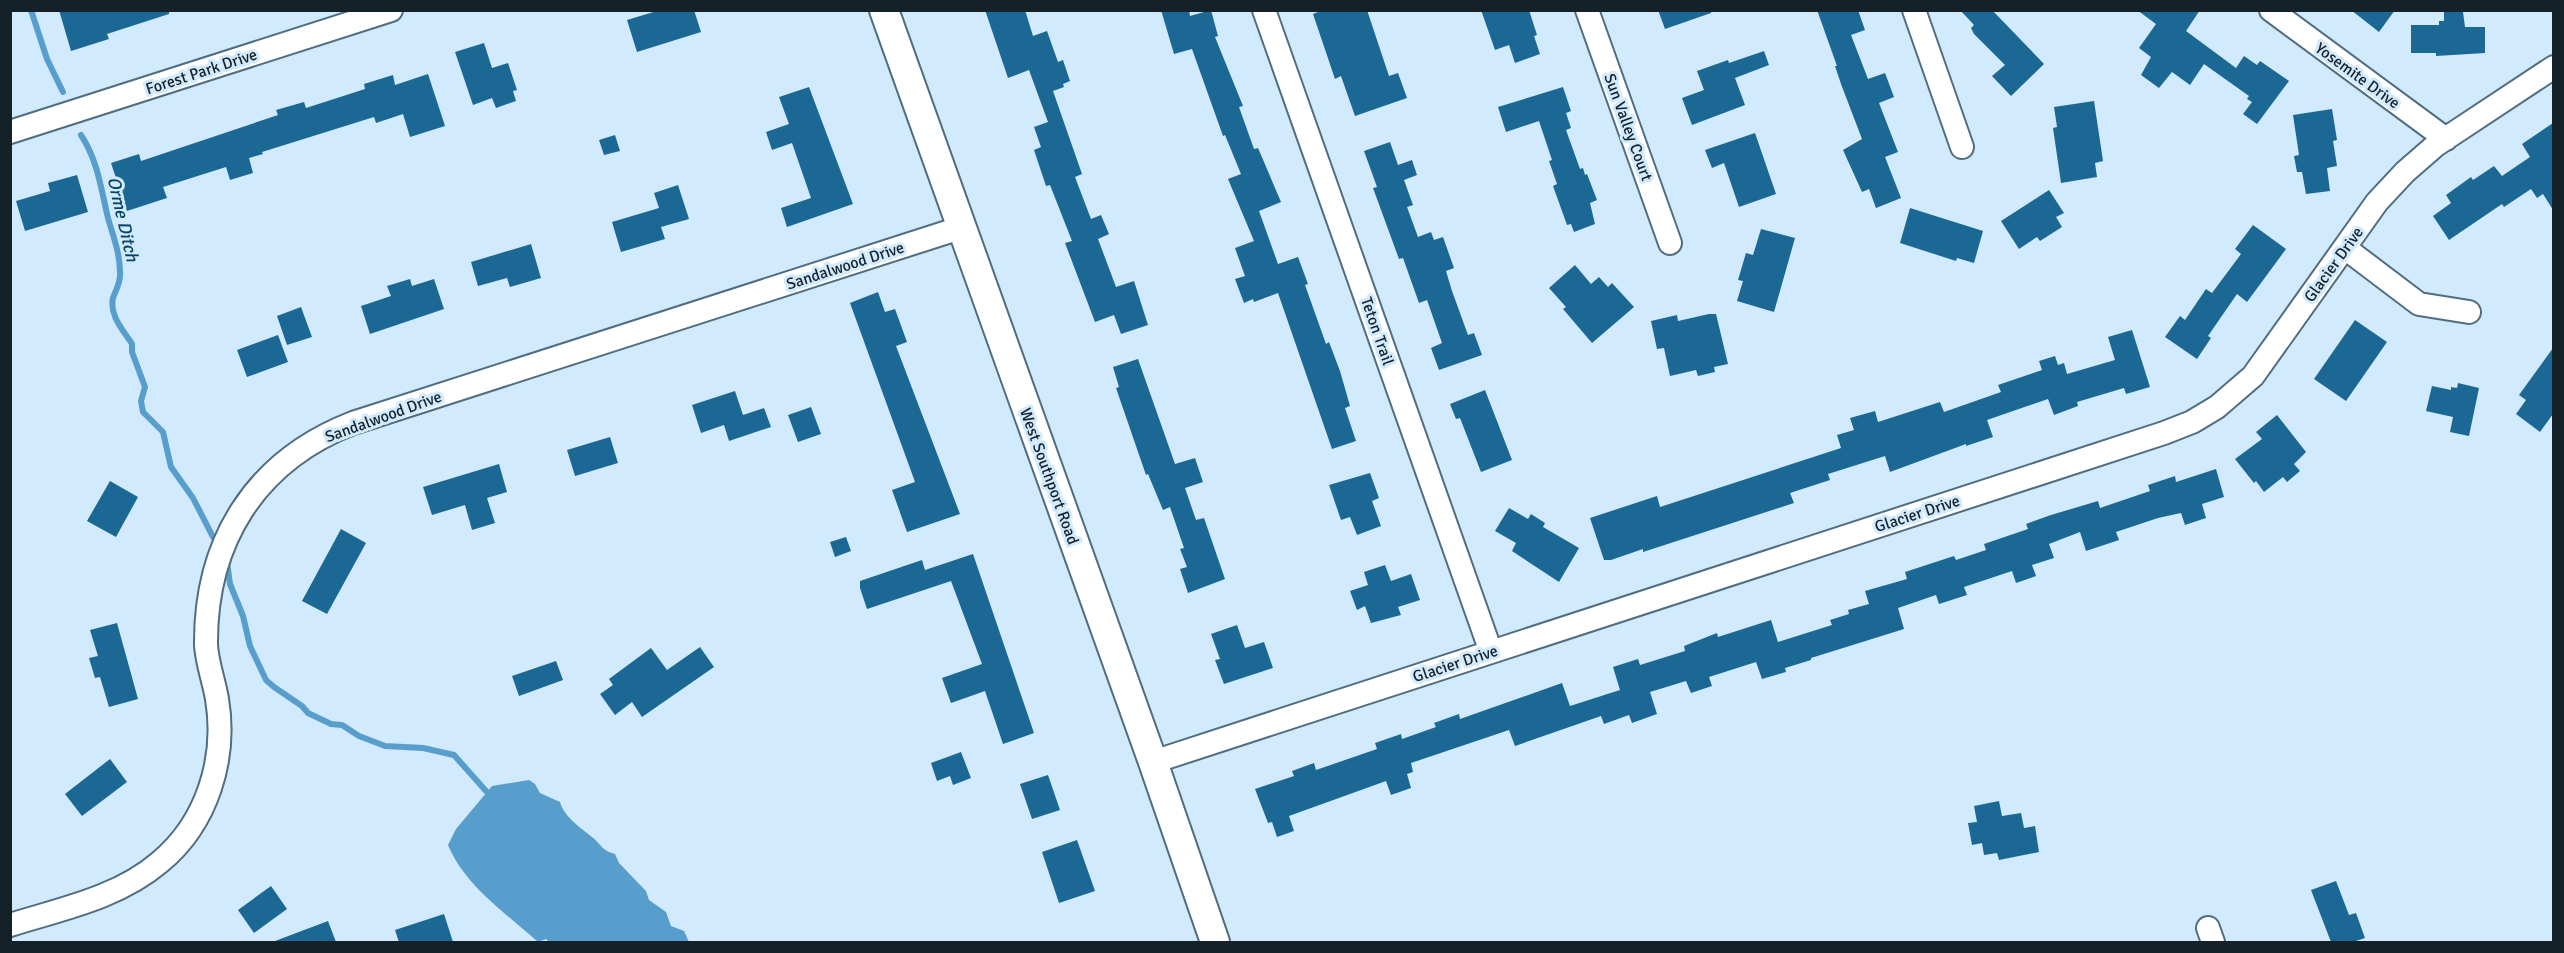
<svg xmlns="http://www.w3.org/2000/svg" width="2564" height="953" viewBox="0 0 2564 953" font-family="Signika,sans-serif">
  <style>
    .water { fill: #579ecd }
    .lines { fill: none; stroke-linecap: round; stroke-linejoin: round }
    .stream { stroke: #579ecd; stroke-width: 6 }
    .building { fill: #1c6894 }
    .minor-casing { stroke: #506d81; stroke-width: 26 }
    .major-casing { stroke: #506d81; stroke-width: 32 }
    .minor { stroke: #fff; stroke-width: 22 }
    .major { stroke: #fff; stroke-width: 28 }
    .labels { text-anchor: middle; stroke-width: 6; stroke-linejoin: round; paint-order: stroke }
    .street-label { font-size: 16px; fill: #152129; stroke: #d1eafd }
    .water-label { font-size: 18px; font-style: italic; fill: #094363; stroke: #d1eafd }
  </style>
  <rect width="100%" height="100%" fill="#d1eafd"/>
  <path class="water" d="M529,780L535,784L540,793L560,802C564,817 581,828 592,837C602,845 601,850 615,854L619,863L646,891L649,900L666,912L671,926L684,931L689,942H549L546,939L538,942C506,913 465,886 448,845L456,829L492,786Z"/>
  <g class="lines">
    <path class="stream" d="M31,10L47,59L63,92
      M81,135C98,161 101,189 108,218C113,236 120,253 120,272C121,283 116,289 113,298C109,316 124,331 132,344V352L145,387L141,401L143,412L163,432L171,467L193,498L213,537
      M227,562L230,584L243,616L250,646L266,680L274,687L302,706L308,713L331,724L342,725L359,736L385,746L423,748L454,755L486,791"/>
  </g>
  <path class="building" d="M59,10H169V14L107,34L109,39L71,51Z
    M660,10H694L701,32L637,52L627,20Z
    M985,10H1025L1033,36L1047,31L1058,62L1063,60L1070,81L1063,84L1064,87L1053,91L1082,174L1075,177L1091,219L1101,215L1109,234L1098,239L1116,287L1134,281L1148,325L1121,334L1114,315L1095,322L1065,243L1072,241L1050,185L1046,186L1034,150L1041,147L1034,127L1048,122L1029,70L1008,78Z
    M1161,10H1189L1190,16L1211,10L1218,36L1215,37L1243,106L1239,107L1254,149L1258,148L1281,202L1259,211L1278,264L1298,257L1308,284L1305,285L1326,344L1329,342L1340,371L1350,406L1345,408L1356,441L1332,449L1278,293L1254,302L1253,299L1244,303L1235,279L1245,276L1235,248L1254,241L1228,179L1241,174L1225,135L1223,136L1192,49L1174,54Z
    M1323,10H1367L1389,76L1398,73L1407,98L1355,116L1341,76L1335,79L1313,14Z
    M1481,10H1529L1537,35L1534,36L1540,54L1515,63L1509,45L1495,50Z
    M1658,10H1711V13L1665,29Z
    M1817,10H1858L1865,30L1851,35L1868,79L1885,73L1894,97L1879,103L1898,152L1885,157L1901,198L1876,208L1869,189L1862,192L1843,150L1862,139L1841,84L1835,66H1837Z
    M1960,10H1992L2044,64L2011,96L1992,76L2005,65L1974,34L1971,28L1974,25Z
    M2137,10H2200L2186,31L2236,68L2244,56L2257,65L2260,61L2289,81L2257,124L2243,114L2252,102L2247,99L2249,96L2204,64L2190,85L2172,72L2159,88L2141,75L2151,57L2139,48L2156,24Z
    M2351,10H2395L2379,32Z
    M2444,12H2463L2465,27H2485V53L2436,56V53H2411V25H2439V21H2444Z
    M484,43L492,68L508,63L517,90L513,91L516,101L496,108L492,98L473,105L455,52Z
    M1764,51L1769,65L1735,78L1745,105L1692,125L1682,98L1704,90L1697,71L1728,60L1729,63Z
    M428,74L445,126L410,137L403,114L376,123L374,117L262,152L263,154L249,158L253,173L230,180L226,167L163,187L167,198L127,211L111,163L139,154L141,161L278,115L276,110L304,102L306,108L365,89L364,84L393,75L395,85Z
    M809,87L853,204L787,227L781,208L811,198L792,143L772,150L766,132L789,124L779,97Z
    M1563,87L1571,111L1566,113L1571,128L1566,130L1580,169L1583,168L1585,175L1587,174L1597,200L1590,203L1595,224L1574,232L1571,224L1567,225L1553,186L1557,184L1549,161L1552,160L1539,121L1506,132L1498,107Z
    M2094,101L2103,161L2095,163L2097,177L2061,183L2053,128L2057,127L2054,107Z
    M2332,109L2337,140L2333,141L2337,166L2327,168L2330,191L2306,194L2302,172H2297L2294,156L2299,155L2293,115Z
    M2553,123V210L2543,194L2537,198L2531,189L2504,207L2502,204L2449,240L2433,216L2451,203L2446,195L2471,177L2473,180L2494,166L2502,176L2530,157L2522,144Z
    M1755,133L1776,194L1739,207L1724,163L1712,168L1705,150Z
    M615,135L620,151L604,155L599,140Z
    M1390,142L1398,165L1412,160L1417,175L1404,180L1413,205L1407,207L1418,237L1431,232L1434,240L1443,237L1454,268L1446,271L1452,291L1468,335L1474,333L1482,355L1439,370L1431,348L1442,343L1427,300L1419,303L1403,258L1399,259L1373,188L1377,187L1364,151Z
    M77,175L88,212L25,231L16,201L50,191L48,183Z
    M678,185L689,219L661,227L665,239L621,252L612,222L659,208L654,193Z
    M2049,190L2064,213L2056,217L2062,227L2040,241L2037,237L2019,249L2001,221Z
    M1910,208L1983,231L1974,263L1957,258L1956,261L1900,243Z
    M2253,225L2286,249L2247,302L2237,294L2208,336L2211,338L2197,359L2165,337L2180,316L2185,320L2206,289L2212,293L2241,254L2235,249Z
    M1761,229L1795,238L1774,312L1737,301L1743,281L1738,280L1746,253L1753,255Z
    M531,244L541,278L510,287L507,278L478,286L471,262Z
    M1575,265L1591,284L1599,277L1608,287L1612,283L1634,307L1592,343L1563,309L1566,307L1549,288Z
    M410,279L412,286L434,279L444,309L370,334L361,306L391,296L387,286Z
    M878,292L885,312L895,309L907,342L896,346L960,514L907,532L892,490L915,482L850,303Z
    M301,307L312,337L287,345L277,316Z
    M1709,314H1716L1728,364L1714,367L1715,372L1698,376L1696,370L1670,376L1664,348L1657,349L1651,321L1677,315L1678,321Z
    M2355,320L2387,342L2346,401L2314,379Z
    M2132,330L2150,387L2126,394L2124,388L2077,402L2078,406L2054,415L2048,399L1987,420L1993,437L1966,446V444L1890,472L1885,456L1828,474L1830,480L1790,493L1794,503L1643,552V549L1611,560H1604L1590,518L1657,496L1660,507L1841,448L1837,435L1854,430L1850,418L1875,411L1878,422L1940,402L1944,412L2001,392L1998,385L2042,370L2039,361L2055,356L2058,365L2064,363L2067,374L2115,360L2108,337Z
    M278,335L288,362L247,377L237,350Z
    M2553,348V414L2540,432L2516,414L2526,400L2519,395Z
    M1138,359L1175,464L1195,458L1203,482L1185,488L1196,520L1204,518L1225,579L1188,593L1180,569L1187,567L1180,549L1184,548L1170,507L1163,510L1148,474L1146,475L1116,388L1119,387L1113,367Z
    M2458,383L2479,388L2469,436L2450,432L2453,417L2426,411L2432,386L2451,390V387L2457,388Z
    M1485,390L1512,460L1481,472L1460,418L1456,419L1450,404Z
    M735,391L743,415L764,408L771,427L729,441L724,425L701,433L692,405Z
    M811,407L821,434L798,442L788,415Z
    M2277,415L2306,452L2294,464L2300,471L2287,482L2283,477L2264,492L2256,481L2254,483L2235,459L2262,439L2256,432Z
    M610,437L618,463L575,476L567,450Z
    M499,464L507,492L487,498L495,523L472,530L465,505L432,515L423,487Z
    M2216,469L2224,497L2202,504L2206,518L2185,525L2181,513L2158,518L2116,532L2119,540L2086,551L2080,532L2049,544L2054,558L2032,565L2036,576L2016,583L2012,571L1964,587L1967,595L1939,604L1936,595L1898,608L1904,629L1811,658V660L1785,668L1786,672L1762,679L1756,662L1709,677L1712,686L1691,693L1686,681L1650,692L1657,714L1632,723L1629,715L1604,724L1601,716L1515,746L1509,730L1411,763L1413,772L1407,774L1411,788L1391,795L1386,781L1289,816L1294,831L1277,837L1272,822L1268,823L1255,789L1294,776L1292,771L1314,763L1316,770L1377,749L1375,743L1401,734L1402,739L1436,727L1434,723L1459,714L1460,719L1562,683L1570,706L1620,690L1613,667L1638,659L1640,665L1685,651L1684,646L1717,633L1718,637L1771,620L1778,642L1832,625L1830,620L1849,614L1848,610L1869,604L1865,591L1907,579L1905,572L1954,556L1956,560L1986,550L1984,544L2028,529L2026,524L2051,515L2098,501L2100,508L2150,491L2148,485L2175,476L2176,482Z
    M1370,473L1379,498L1372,501L1381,526L1357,535L1350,517L1341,520L1329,485Z
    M110,481L138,497L116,537L87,521Z
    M1509,508L1528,519L1531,514L1545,523L1543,527L1579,548L1559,582L1512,551L1516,543L1495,531Z
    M341,529L366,543L327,614L302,601Z
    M846,537L851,551L835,557L830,542Z
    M973,554L1034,733L1003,744L985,691L951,703L942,678L982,664L951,581L867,609L860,588V581L922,560L925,570Z
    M1385,565L1391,581L1411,574L1420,600L1398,607L1401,615L1371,623L1365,606L1357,610L1350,591L1368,585L1364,572Z
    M117,623L138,699L109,707L100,677L95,678L89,658L98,656L90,630Z
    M1237,625L1245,648L1264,642L1273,668L1224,684L1215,660L1220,659L1211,634Z
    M700,647L714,667L642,717L632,702L615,715L600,694L613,685L609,679L651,648L667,670Z
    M556,661L563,680L519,696L512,676Z
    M961,752L971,778L953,785L950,776L937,781L931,763Z
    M110,759L127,782L82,816L65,794Z
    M1048,775L1060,810L1032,819L1020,784Z
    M1999,801L2002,816L2021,813L2024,828L2035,826L2039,852L1999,860L1997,853L1984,855L1982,843L1972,845L1968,823L1977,822L1974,806Z
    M1077,840L1095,891L1059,903L1042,852Z
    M2336,881L2349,915L2356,913L2365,938L2353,942H2331L2311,890Z
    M271,886L287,909L254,933L238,910Z
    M444,914L453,942H399L395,930Z
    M328,921L336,942H276L275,941Z"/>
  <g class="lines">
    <g class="minor-casing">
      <path id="minor" d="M1264,10L1491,652
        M1587,10L1670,243
        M1914,10L1962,147
        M2271,10L2446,139
        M10,132L391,10
        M2345,248L2419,304L2469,312
        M1153,762L2164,433L2192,422L2217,407L2253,376L2377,202L2405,172L2436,145L2554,67
        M10,925C61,909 118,898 160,862C207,823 227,759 217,699C214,681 207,663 206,645C205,542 255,461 353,423L960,228
        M2208,928L2213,942"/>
    </g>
    <g class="major-casing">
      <path id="major" d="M884,10L1153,762L1215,942"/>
    </g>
    <use href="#minor" class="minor"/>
    <use href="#major" class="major"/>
  </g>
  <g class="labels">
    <g class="street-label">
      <text transform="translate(201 71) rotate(-18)" y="6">Forest Park Drive</text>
      <text transform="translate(2358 75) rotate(36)" y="6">Yosemite Drive</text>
      <text transform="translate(1629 127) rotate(70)" y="6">Sun Valley Court</text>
      <text transform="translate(2333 264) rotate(-54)" y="6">Glacier Drive</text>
      <text transform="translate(845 265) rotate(-18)" y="6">Sandalwood Drive</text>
      <text transform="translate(1378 331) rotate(71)" y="6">Teton Trail</text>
      <text transform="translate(383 416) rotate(-20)" y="6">Sandalwood Drive</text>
      <text transform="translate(1050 476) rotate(70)" y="6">West Southport Road</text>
      <text transform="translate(1917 513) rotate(-18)" y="6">Glacier Drive</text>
      <text transform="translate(1455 663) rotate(-18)" y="6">Glacier Drive</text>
    </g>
    <g class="water-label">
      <text transform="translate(123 219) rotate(77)" y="6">Orme Ditch</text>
    </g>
  </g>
  <rect width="2564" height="953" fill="none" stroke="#152129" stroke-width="24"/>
</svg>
